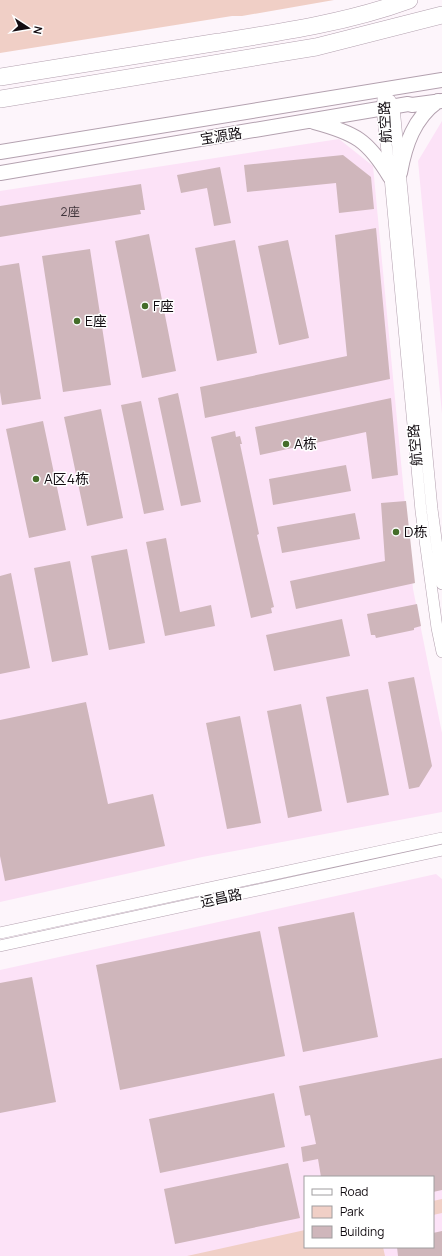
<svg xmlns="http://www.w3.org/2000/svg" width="442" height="1256" viewBox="0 0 442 1256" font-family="Manrope,'Noto Sans SC',sans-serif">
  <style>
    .built { fill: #fce2f7; fill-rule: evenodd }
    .green { fill: #f0cfc6 }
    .building { fill: #cfb6bb }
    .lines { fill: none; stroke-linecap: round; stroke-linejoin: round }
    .minor-casing { stroke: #b3a1af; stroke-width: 12 }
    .major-casing { stroke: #b3a1af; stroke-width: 16 }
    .highway-casing { stroke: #b3a1af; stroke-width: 18 }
    .minor { stroke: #fff; stroke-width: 11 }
    .major { stroke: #fff; stroke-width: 14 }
    .highway { stroke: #fff; stroke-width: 17 }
    .poi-dot { fill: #446d29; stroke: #fff; stroke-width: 1.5 }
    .labels { text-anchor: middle; stroke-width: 3; stroke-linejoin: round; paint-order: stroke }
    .number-label { font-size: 12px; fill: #41363c }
    .street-label { font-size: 14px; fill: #120c11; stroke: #fff }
    .poi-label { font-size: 14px; fill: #120c11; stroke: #fff; text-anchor: start }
  </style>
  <rect width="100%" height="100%" fill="#fdf5fb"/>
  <path class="built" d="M442,121V414L418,161Z
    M339,139L373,166L413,589L442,733V812L202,857L0,902V191Z
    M436,874L442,879V1256H0V970ZM305,1177H433V1247H305Z"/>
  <path class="green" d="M0,0H334L242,16H232L0,53Z
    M442,1199V1213L433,1215V1201Z
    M305,1230V1247H383L385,1256H187Z"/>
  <path class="building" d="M343,155L371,177L374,209L339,213L336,183L247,192L244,165Z
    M220,167L231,223L214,226L207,188L181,193L177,175Z
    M141,184L145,210H140L141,214L0,237V206Z
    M376,228L390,379L205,418L200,387L347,356L335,235Z
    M149,234L176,371L142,378L115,241Z
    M235,240L257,353L217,361L195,248Z
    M288,240L309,338L279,345L258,246Z
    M90,249L111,385L63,392L42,256Z
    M19,263L41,399L2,405L0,392V266Z
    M178,393L201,502L181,506L158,398Z
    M391,398L398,475L372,479L366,432L260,455L255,427Z
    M141,401L164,510L144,514L121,405Z
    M101,409L123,518L87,526L64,417Z
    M43,421L66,530L29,538L6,429Z
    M235,431L236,437L240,436L242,444H240L259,534L257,535L274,607L271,608L272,613L251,618L211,437Z
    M346,465L351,491L273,505L269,479Z
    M406,501L415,583L296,609L290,581L385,561L381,503Z
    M355,513L360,539L282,553L277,527Z
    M166,538L180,612L211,605L215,626L165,636L146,542Z
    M127,549L145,643L109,650L91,556Z
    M70,561L88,655L52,662L34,568Z
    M11,573L30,668L0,674V576Z
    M417,604L421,626L414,628V630L376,638L375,635H371L367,614Z
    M342,619L350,656L274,671L266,635Z
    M414,677L432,766L419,787L409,789L388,682Z
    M368,689L389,795L347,803L326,697Z
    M86,702L108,804L153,794L165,846L5,881L0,856V720Z
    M301,704L322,811L288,818L267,711Z
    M240,716L261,823L227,829L206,723Z
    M354,912L378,1037L303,1052L278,927Z
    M260,931L285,1056L120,1090L96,965Z
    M32,977L56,1102L0,1113V983Z
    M442,1058V1190L433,1192V1177H321L318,1159L303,1162L301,1147L316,1144L310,1115L305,1116L299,1086Z
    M274,1093L285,1147L160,1173L149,1119Z
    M288,1163L300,1218L175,1244L164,1189Z
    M442,1231V1256H398L397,1247H433V1233Z"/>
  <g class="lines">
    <g class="minor-casing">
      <path id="minor" d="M384,89L382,109L390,177L421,511L437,628L442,652
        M390,100L394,107L432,509L442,584
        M0,933L442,838
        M0,946L442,850"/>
    </g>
    <g class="major-casing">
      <path id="major" d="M314,122C355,133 368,140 390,177
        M0,152L442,80
        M0,173L408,104L412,105L442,101
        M400,173C405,145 414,118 438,101"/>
    </g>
    <g class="highway-casing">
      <path id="highway" d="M0,77C73,65 146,54 219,42C283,32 349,22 409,0
        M0,99L316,47L442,15"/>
    </g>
    <use href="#minor" class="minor"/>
    <use href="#major" class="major"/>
    <use href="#highway" class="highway"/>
  </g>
  <g class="poi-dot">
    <circle cx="145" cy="306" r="4"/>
    <circle cx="77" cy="321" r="4"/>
    <circle cx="286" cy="444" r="4"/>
    <circle cx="36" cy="479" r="4"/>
    <circle cx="396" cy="532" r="4"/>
  </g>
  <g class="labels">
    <g class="number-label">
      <text x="70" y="216">2座</text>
    </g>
    <g class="street-label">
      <text transform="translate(385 122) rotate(-93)" y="5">航空路</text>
      <text transform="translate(221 136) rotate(-9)" y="5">宝源路</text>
      <text transform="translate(415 445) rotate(-95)" y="5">航空路</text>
      <text transform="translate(221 898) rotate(-12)" y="5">运昌路</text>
    </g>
    <g class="poi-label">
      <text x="153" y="311">F座</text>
      <text x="85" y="326">E座</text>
      <text x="294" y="449">A栋</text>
      <text x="44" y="484">A区4栋</text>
      <text x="404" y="537">D栋</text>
    </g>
  </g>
  <rect x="304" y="1176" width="130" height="72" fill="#ffffff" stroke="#a09ea0"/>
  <rect x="312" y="1189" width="20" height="6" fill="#ffffff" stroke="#a09ea0"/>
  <text x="340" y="1196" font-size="12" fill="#120c11">Road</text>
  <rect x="312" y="1206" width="20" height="12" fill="#f0cfc6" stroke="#a09ea0"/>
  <text x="340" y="1216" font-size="12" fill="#120c11">Park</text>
  <rect x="312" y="1226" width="20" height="12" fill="#cfb6bb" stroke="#a09ea0"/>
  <text x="340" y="1236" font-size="12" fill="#120c11">Building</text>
  <g transform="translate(28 28) rotate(102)" stroke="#ffffff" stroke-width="3" paint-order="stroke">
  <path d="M0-3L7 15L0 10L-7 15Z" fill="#120c11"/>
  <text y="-6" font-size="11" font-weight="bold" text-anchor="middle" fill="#120c11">N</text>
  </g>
</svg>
